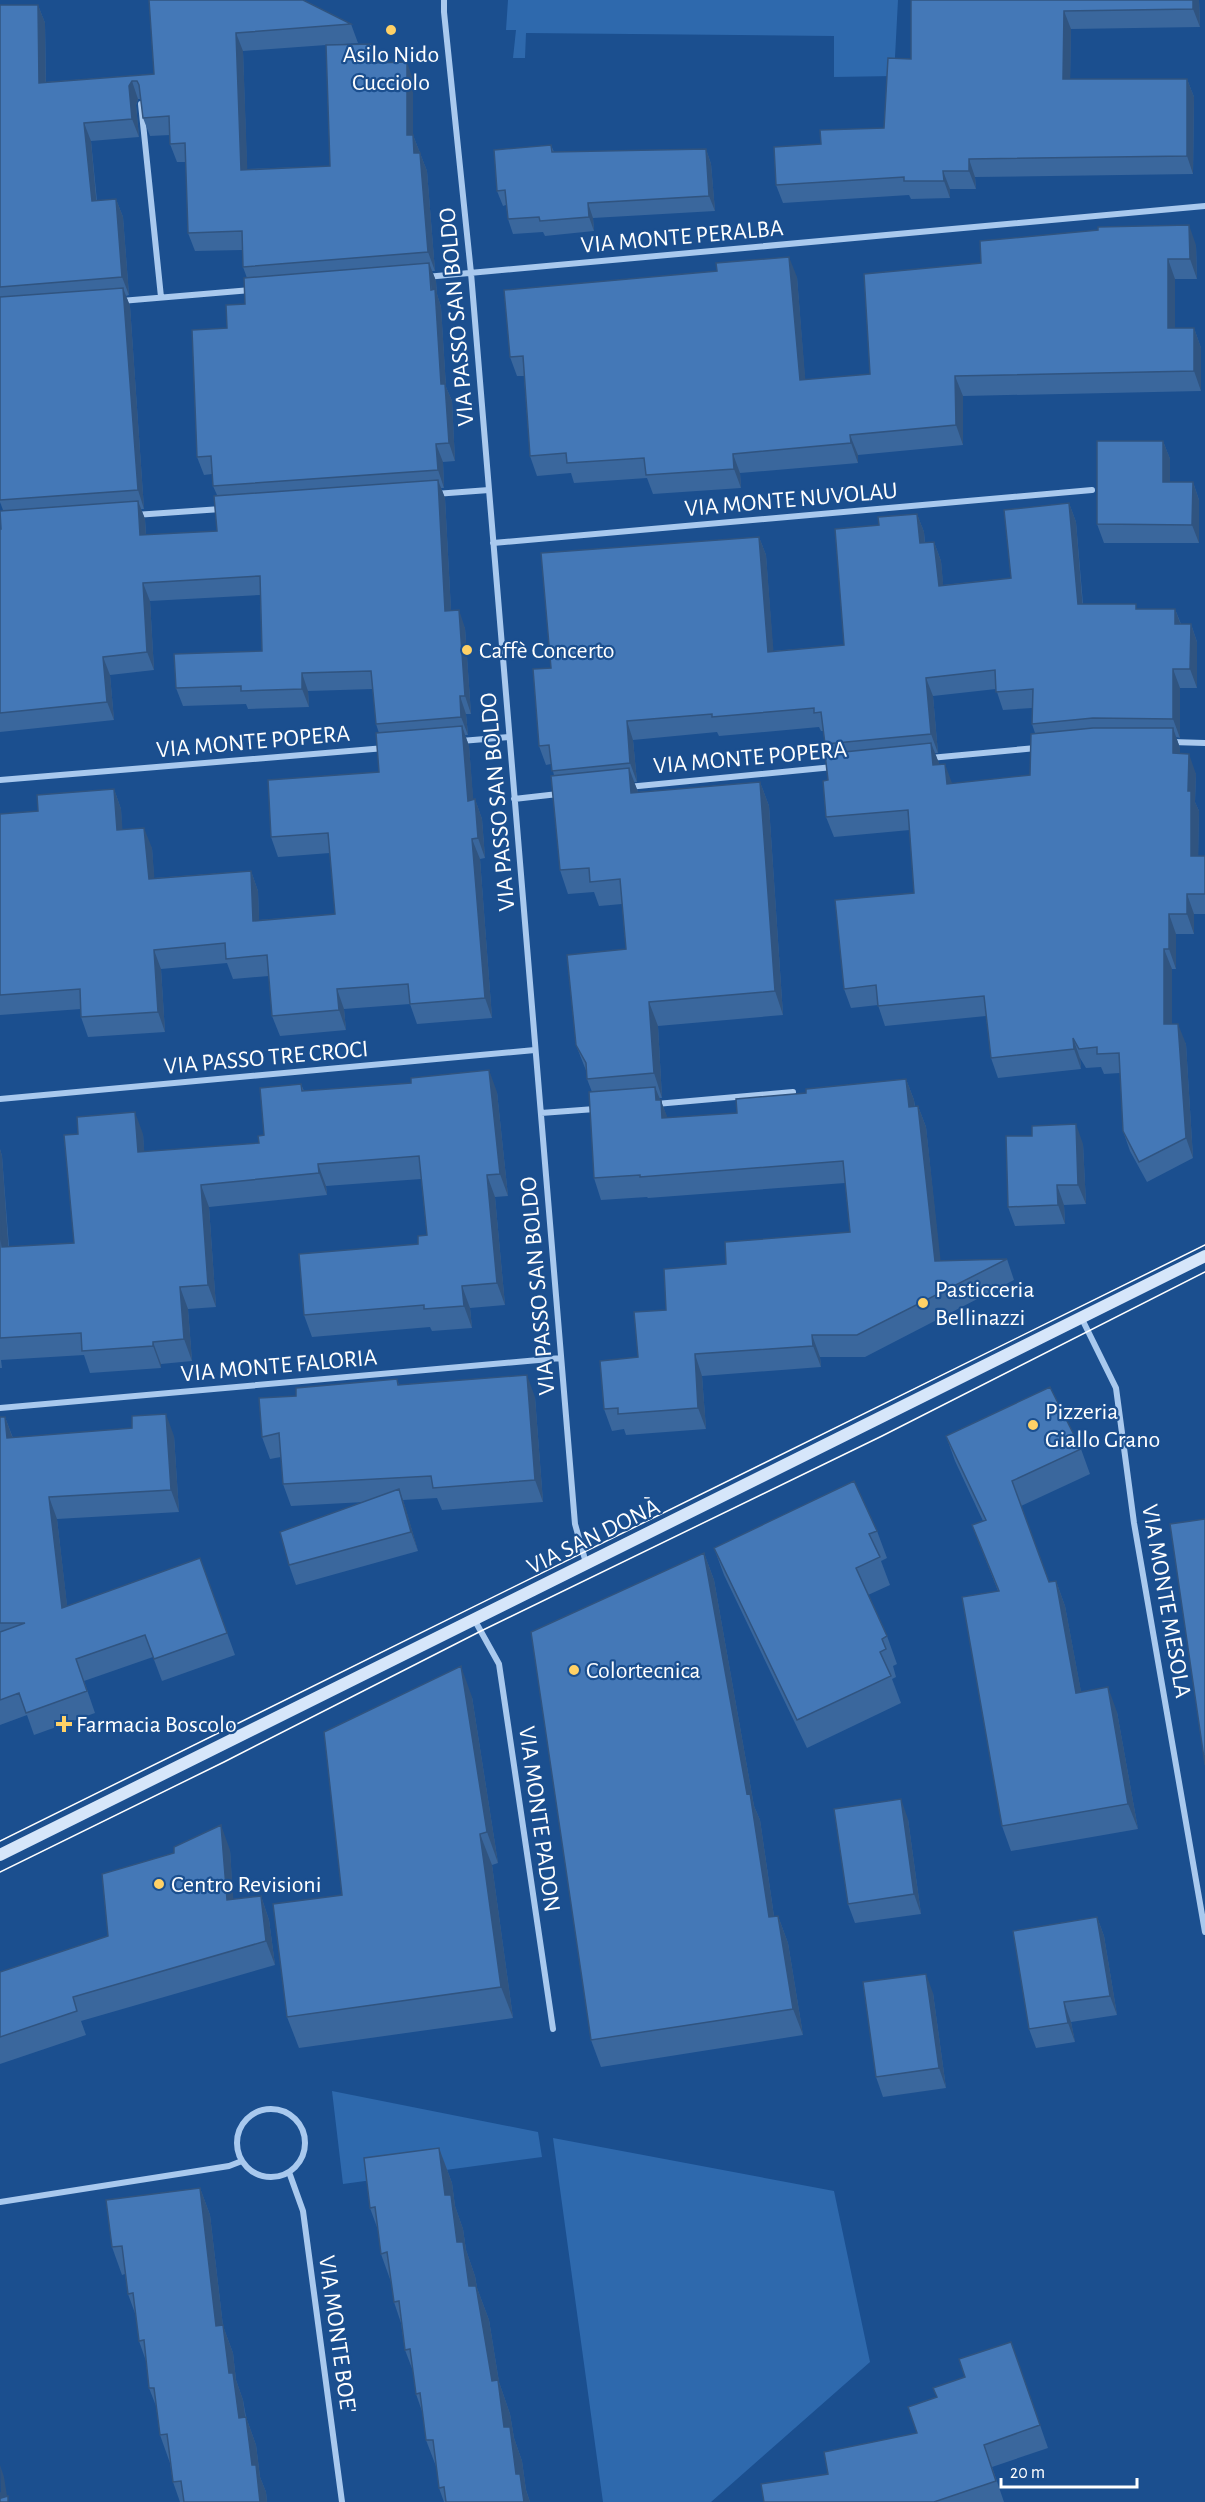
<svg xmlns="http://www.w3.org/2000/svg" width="1205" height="2502" viewBox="0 0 1205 2502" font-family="'Alegreya Sans',sans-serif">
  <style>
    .green { fill: #2e69ad }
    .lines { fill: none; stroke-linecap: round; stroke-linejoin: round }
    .street { stroke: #a9c9ee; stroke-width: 6 }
    .secondary { stroke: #d6e6fa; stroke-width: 12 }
    .tram { stroke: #fff; stroke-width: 1.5 }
    .wall { fill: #3a679d; fill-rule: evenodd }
    .shaded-wall { fill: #305480 }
    .building { fill: #4478b7; stroke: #305480; stroke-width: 1.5 }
    .poi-dot { fill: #ffd166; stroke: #1b4f8f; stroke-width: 2 }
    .labels { text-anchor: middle; stroke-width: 4.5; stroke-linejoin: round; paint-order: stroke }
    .poi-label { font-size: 24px; fill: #fff; stroke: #1b4f8f; text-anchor: start }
    .street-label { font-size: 24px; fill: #fff; stroke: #1b4f8f }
  </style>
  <rect width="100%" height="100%" fill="#1b4f8f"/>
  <path class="green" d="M508,0H898L894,76L834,77V36L526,33L525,58H513L516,30H506Z
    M332,2091L538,2132L542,2157L343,2184Z
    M553,2138L834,2191L870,2362L711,2502H603Z"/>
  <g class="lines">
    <path class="street" d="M444,0V12L471,273L575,1524L586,1563
      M141,104L161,297
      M426,277L1205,206
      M121,301L251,290
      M435,494L489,490
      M135,515L221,509
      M493,543L1092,490
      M461,741L509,737
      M1172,742L1205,743
      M930,758L1036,748
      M0,780L385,748
      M628,787L833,767
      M514,799L558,794
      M0,1099L535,1050
      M656,1104L793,1092
      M541,1113L595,1109
      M1081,1317L1116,1388L1134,1523L1205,1932
      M0,1408L561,1358
      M474,1619L499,1664L553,2029
      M237 2143a34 34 0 1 1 68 0a34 34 0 1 1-68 0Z
      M289,2172L303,2211L342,2502
      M0,2202L229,2166L242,2161"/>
    <path class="secondary" d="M0,1855L1205,1256"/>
    <path class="tram" d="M0,1841L1205,1245
      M0,1872L224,1762L481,1631L882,1436L1205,1272"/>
  </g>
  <path class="wall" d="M149,0L351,24L358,43L329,45L378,63L413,80V135L427,171L435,271H432L436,281L437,294L441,307L446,387L452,401L455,461L443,462L444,488H441L445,498L451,610L465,628L471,714H466L468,735H465L469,746L473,800L475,799L482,819L485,858L480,859L492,1018L417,1024L410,1004L344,1009L346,1030L280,1036L272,1016L269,976L233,979L227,963L161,969L165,1032L88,1037L81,1017V1009L0,1015V814L38,811L114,789L121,809L122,830L152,848L154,878L251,871L258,891L259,920L335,914L330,853L278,857L271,837L379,772V733L376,724L373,689L308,691L309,707L248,709L246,704L183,706L176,688L262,651L260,595L150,601L154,670L110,675L114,720L0,732V529H1L3,510L0,502V5H38L45,23L46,82L154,74ZM326,45L330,166L247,169L243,51ZM138,99H141L143,118L150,136L170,135V144L177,162H186L188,233L195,251L242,250L243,267L247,278L245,304L227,328L197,457L204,475L212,474L213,486L217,495V531L146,535L145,519L141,509H144L130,306L126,296L129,295L123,217L116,199L97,201L91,141L139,137L136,105Z
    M911,0H1199L1200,27L1071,29L1070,79H1187L1194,97L1193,174L975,177L976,189H950V198L911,199L909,195L783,203L776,185L821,144L884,128L911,59Z
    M551,145L554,152L706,149L711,164L715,211L593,218L594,231L545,236L543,232L513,234L508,219L506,205L503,206L497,191Z
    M1196,245L1197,279H1175V328H1194L1201,348V391L963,396V445L858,455V463L740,473L741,488L653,494L647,478L574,483L571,473L537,476L530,456L524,376H517L510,357L797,277L805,380L870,374Z
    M1163,441L1170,459V482H1193L1199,500V543H1104L1097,524Z
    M1069,503L1076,522L1083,604L1138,609H1175L1181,624H1191L1197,642V688H1180V738L1176,737L1180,748V754L1196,774L1195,802L1199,811L1198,856H1205V914H1194V934H1176V969H1172V1024L1186,1044L1193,1158L1147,1182L1130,1151L1123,1131L1120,1073L1104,1074L1101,1067L1086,1068L1080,1058L1081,1069L998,1078L991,1058L986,1016L885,1026L878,1005L851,1008L844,989L914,893L910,830L834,837L826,817L828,780V753L825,744L823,731H821L819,727L719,736L717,732L633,740L637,782H634L638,792L760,782L769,806L783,1015L658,1026L662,1098H659L660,1100H661L667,1118L737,1113L806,1093L906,1079L914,1100L915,1106H918L926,1127L940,1261L1007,1259L1014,1280L865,1357H820L821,1367L702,1376L706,1429L626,1435L624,1429L612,1431L604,1409L638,1357L666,1310L726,1264L850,1232L845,1183L648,1198L647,1197L601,1200L594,1178L592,1092L587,1079V1073L576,1045L626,949L622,904L599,906L594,892L568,894L560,870L554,775L551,764L546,765L539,746L551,668L759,537L766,555L773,651L844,645L879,525L917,514L924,532L925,543L934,542L941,561L943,585L1011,578ZM996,689L1003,710L1032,708V724L1035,733L1030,775L952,784L939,764L935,753H938L933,696Z
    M301,1084L304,1091L497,1092L508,1196L495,1197L505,1305L470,1308L472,1328L432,1331L430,1327L312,1337L304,1315L418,1244L427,1235L421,1179L326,1186L327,1195L209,1207L216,1307L188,1309L192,1361L161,1364V1368L90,1373L84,1355L1,1360L2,1368H0V1149L2,1156L9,1247L74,1243L143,1134L144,1152L259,1143Z
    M1032,1136L1083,1144L1086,1204L1064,1205L1065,1224L1015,1226L1008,1207Z
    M397,1379L399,1385L535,1397L543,1502L442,1510L437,1498L403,1500L418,1551L296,1585L289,1565L364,1502L291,1506L283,1484L281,1457L270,1459L262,1437L296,1396Z
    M0,1417H5L13,1438L174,1436L179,1512L57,1519L67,1606L200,1558L235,1655L162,1681L153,1657L84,1681L95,1713L34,1735L27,1715L0,1725Z
    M946,1436L1081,1449L1090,1474L1021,1506L1049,1582L1056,1581L1065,1606L1081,1692L1117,1712L1138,1829L1011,1851L1002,1826L998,1591L972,1525L983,1521L955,1461Z
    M877,1531L887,1558L881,1561L890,1585L868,1595L887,1636L897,1664L893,1666L896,1677L892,1679L901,1703L807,1748L724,1575L714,1548Z
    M704,1553L714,1580L754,1806L760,1820L774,1916H778L788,1943L803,2035L601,2067L591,2040Z
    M472,1697L498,1863L492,1865L513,2018L299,2048L287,2017L342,1895Z
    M908,1819L921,1914L855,1923L848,1904Z
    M230,1850L233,1899L261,1896L269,1920L275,1965L81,2021L86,2035L0,2064V1972L108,1936Z
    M1097,1917L1104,1936L1117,2015L1071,2022L1075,2042L1036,2048L1029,2029Z
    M933,1993L946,2088L883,2097L876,2077Z
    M439,2148L452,2183L455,2206L463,2229L466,2250L475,2276L477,2288L489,2320L499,2382L510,2414L514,2438L522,2461L526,2490L530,2502H444L439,2488L437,2469L426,2440L423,2414L416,2394L413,2371L405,2350L401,2323L394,2302L391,2282L381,2254L378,2230L370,2208Z
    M200,2188L210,2215L223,2326L233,2353L236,2380L243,2400L246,2417L256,2445L260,2477L266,2492L267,2502H180L173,2482L170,2463L160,2435L156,2406L149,2388L146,2361L139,2341L136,2316L128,2294L125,2274L122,2275L112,2247Z
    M1011,2342L1048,2448L992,2467L1004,2502H764L917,2433L936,2397Z"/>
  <path class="shaded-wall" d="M1193,0H1199L1200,27L1193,9Z
    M38,5L45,23L46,101L39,83Z
    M1064,11L1071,29L1070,97L1063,79Z
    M236,33L243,51L248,188L241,170Z
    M372,44L378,62V81L372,63Z
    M407,62L413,80V135L420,153H414L407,135Z
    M1187,79L1194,97L1193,174L1187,156Z
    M132,81L138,99L136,105L139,137L132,119L129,86Z
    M84,123L91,141L98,219L92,201Z
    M706,149L711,164L715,211L709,196Z
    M420,153L427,171L435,271L428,252Z
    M969,159L975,177L976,189L969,171Z
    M943,171L950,189V198L944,181Z
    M116,199L123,217L129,295L122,277Z
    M588,203L593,218L594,231L589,217Z
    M1189,225L1196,245L1197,279L1190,259Z
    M789,257L797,277L807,400L800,380Z
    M1168,259L1175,279V348L1168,328Z
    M429,263L436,281L437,294L441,307L446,387L452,401L455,461L449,443L441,384Z
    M123,288L130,306L144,509L138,490Z
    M1194,328L1201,348V391L1194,371Z
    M955,376L963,396V445L956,425Z
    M850,435L858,455V463L851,443Z
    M1163,441L1170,459V500L1163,482Z
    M436,444L443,462L444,488L438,470Z
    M733,454L740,473L741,488L734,469Z
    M438,480L445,498L452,629L445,611Z
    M1193,482L1199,500V543L1192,525Z
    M138,501L145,519L147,554L140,535Z
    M1069,503L1076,522L1084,623L1078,604Z
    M917,514L924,532L926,561L920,543Z
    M759,537L766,555L775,670L768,652Z
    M934,542L941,561L945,604L939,586Z
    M143,583L150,601L154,670L147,652Z
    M1175,609L1182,628L1175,624Z
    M459,610L465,628L471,714L465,696Z
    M1191,624L1197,642V688L1190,669Z
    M103,657L110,675L114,720L107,702Z
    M1173,669L1180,688V738L1173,719Z
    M302,673L308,691L309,707L302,689Z
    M926,678L933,696L938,753L931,734Z
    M460,696L466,714L468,735L461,717Z
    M627,721L633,740L637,782L630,763Z
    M462,726L469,746L475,820L468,801Z
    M1173,728L1180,748V773L1173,753Z
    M931,743L939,763L940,785L933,765Z
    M1189,754L1196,774L1195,802L1199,811L1198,876L1191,856L1188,791Z
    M945,764L952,783L947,784Z
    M629,768L638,792L631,793Z
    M760,782L769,806L783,1015L775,991Z
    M114,789L121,809L124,850L117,830Z
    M475,799L482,819L485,858L478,838Z
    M144,828L152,848L156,898L149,879Z
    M472,839L480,859L492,1018L485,998Z
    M251,871L258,891L260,941L253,921Z
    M1187,894L1194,914V934L1187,914Z
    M1169,914L1176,934V969L1169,949Z
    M1164,949L1172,969V1044L1164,1024Z
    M154,950L161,969L165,1032L158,1012Z
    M337,989L344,1009L346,1030L339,1010Z
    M649,1002L658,1026L662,1098L654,1073Z
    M1178,1024L1186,1044L1193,1158L1186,1138Z
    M1073,1038L1080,1058L1081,1069L1074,1049Z
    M489,1070L497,1092L508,1196L500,1174Z
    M906,1079L914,1100L917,1128L909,1107Z
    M655,1087L669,1121L670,1139L656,1100Z
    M918,1106L926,1127L943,1282L935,1261Z
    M135,1112L143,1134L146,1174L138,1152Z
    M1076,1124L1083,1144L1086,1204L1078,1185Z
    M0,1149L2,1156L10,1269L2,1247L0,1217Z
    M318,1164L326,1186L327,1195L319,1173Z
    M487,1175L495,1197L505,1305L497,1283Z
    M201,1185L209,1207L216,1307L208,1285Z
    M1057,1185L1064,1205L1065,1224L1058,1205Z
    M462,1286L470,1308L472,1328L464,1306Z
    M180,1287L188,1309L192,1361L184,1339Z
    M812,1335L820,1357L821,1367L813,1346Z
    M153,1342L161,1364V1368L153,1346Z
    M695,1354L702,1376L706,1429L698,1408Z
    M527,1375L535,1397L543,1502L535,1480Z
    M166,1414L174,1436L179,1512L171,1490Z
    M5,1417L13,1439L7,1438Z
    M399,1489L406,1509L418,1551L411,1532Z
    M49,1497L57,1519L70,1630L62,1608Z
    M704,1553L714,1580L754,1806L760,1820L778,1944L769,1917Z
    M1056,1581L1065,1606L1086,1718L1076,1693Z
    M461,1666L472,1697L498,1863L487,1832Z
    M1108,1687L1117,1712L1138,1829L1128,1804Z
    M901,1799L908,1819L921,1914L914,1894Z
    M221,1825L230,1850L235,1924L227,1900Z
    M480,1834L492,1865L513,2018L501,1987Z
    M261,1896L269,1920L275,1965L266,1941Z
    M778,1916L788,1943L803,2035L793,2009Z
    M1097,1917L1104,1936L1117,2015L1110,1996Z
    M926,1974L933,1993L946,2088L939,2068Z
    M1064,2002L1071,2022L1075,2042L1068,2023Z
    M439,2148L452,2183L455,2206L463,2229L466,2250L475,2276L477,2288L489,2320L499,2382L510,2414L514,2438L522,2461L526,2490L530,2502H524L492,2381L445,2195Z
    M200,2188L210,2215L223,2326L233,2353L236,2380L243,2400L249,2445L239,2418L216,2326Z
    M246,2417L256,2445L260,2477L266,2492L267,2502H260L252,2465Z
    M0,2465L4,2477L8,2502L1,2498Z"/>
  <path class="building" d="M149,0H303L351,24L236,33L241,170L330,166L326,45L372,44V63L407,62V135H413L414,153H420L428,252L243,267L242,231L188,233L185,143L170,144L169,116L143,118L139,85L137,81H132L129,86L132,119L84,123L92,201L116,199L122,277L0,287V5H38L39,83L154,74Z
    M911,0H1193V9L1064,11L1063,79H1187V156L969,159V171H943L944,181H904V177L776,185L774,147L821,144L820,130L884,128L888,58L911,59Z
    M551,145L552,152L706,149L709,196L588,203L589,217L540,221L539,217L508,219L505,190L497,191L494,150Z
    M1189,225L1190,259H1168V328H1194V371L955,376L956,425L850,435L851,443L733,454L734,469L646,475L644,458L567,463L566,453L530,456L523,356L510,357L504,290L717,271L716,263L789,257L800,380L870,374L864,274L981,263L980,241L1098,230V227Z
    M429,263L431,290L435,289L441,384H445L449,443L436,444L438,470L213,486L211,456L197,457L192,330L227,328L226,305L245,304L244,278Z
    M123,288L138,490L0,500V297Z
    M1097,441H1163V482H1193L1192,525L1097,524Z
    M438,480L445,611L459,610L465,696H460L461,717L376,724L371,671L302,673V689L241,691V686L176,688L174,654L262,651L260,576L143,583L147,652L103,657L107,702L0,713V529H1L0,511L138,501L140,535L217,531L214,496Z
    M1069,503L1078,604H1136V609H1175V624H1191L1190,669H1173V719L1093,718L1032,724L1033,689L996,692L995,670L926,678L931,734L825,744L821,712L814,713V708L712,717V714L627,721L630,763L552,771L549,745L539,746L533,669L551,668L541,553L759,537L768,652L844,645L835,529L879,525L878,517L917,514L920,543L934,542L939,586L1011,578L1004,510Z
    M462,726L468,801L475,799L478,838L472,839L485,998L410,1004L408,984L337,989L339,1010L272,1016L267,955L226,959L225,943L154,950L158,1012L81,1017L80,989L0,995V814L38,811L37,795L114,789L117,830L144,828L149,879L251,871L253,921L335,914L328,833L271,837L268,780L379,772L376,733Z
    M1093,728H1173V753L1189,754L1188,791H1191V856H1205V894H1187V914H1169V949H1164V1024H1178L1186,1138L1139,1162L1123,1131L1119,1053L1097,1054V1047L1079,1049L1073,1038L1074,1049L991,1058L984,996L878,1006L876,985L844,989L835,900L914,893L908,810L826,817L823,781L828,780L825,754L931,743L933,765L945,764L947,784L1030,775L1031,734Z
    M629,768L631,793L760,782L775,991L649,1002L654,1073L587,1079L586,1063L576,1045L567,955L626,949L620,879L590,882L589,868L560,870L551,776Z
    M489,1070L500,1174L487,1175L497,1283L462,1286L464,1306L424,1309V1305L304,1315L299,1254L418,1244V1236L427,1235L419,1156L318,1164L319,1173L201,1185L208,1285L180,1287L184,1339L153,1342V1346L82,1351L81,1333L0,1338V1217L2,1247L74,1243L64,1135L78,1134L77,1117L135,1112L138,1152L259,1143L258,1136L264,1135L260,1088L301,1084L302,1091L411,1083V1078Z
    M906,1079L909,1107L918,1106L935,1261L1007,1259L857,1335H812L813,1346L695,1354L698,1408L618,1414V1408L604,1409L600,1361L638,1357L634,1312L666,1310L664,1269L726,1264L725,1242L850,1232L843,1161L640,1177V1175L594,1178L589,1092L655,1087L656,1100H661L662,1118L737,1113L736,1099L806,1093V1089Z
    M1076,1124L1078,1185H1057L1058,1205L1008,1207L1006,1136H1032V1126Z
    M527,1375L535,1480L433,1488L431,1476L283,1484L279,1433L262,1437L259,1398L296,1396V1388L397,1379L398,1385Z
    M1050,1387L1081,1449L1012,1481L1049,1582L1056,1581L1076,1693L1108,1687L1128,1804L1002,1826L962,1597L999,1591L972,1525L986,1520L946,1436Z
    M166,1414L171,1490L49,1497L62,1608L200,1558L227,1633L154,1659L145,1635L76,1659L87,1691L26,1713L19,1693L0,1700V1632L25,1623H0V1417H5L7,1438L132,1428V1416Z
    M854,1481L877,1531L869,1534L880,1557L856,1568L887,1636L882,1639L886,1649L880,1652L891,1676L797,1720L714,1548Z
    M399,1489L411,1532L289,1565L280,1532Z
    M1205,1519V1765L1170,1524Z
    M704,1553L747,1794L750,1793L769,1917L778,1916L793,2009L591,2040L531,1632Z
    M461,1666L487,1832L480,1834L501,1987L287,2017L273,1904L342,1895L324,1732Z
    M901,1799L914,1894L848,1904L834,1809Z
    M221,1825L227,1900L261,1896L266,1941L73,1997L77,2011L0,2037V1972L108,1936L102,1874L174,1853V1847Z
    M1097,1917L1110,1996L1064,2002L1068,2023L1029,2029L1013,1931Z
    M926,1974L939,2068L876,2077L863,1982Z
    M439,2148L445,2195H451L457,2242H463L469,2286H476L492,2381L498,2380L504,2427H510L516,2474H520L524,2502H446L444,2487L439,2488L433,2440H426L420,2393L416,2394L410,2349L405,2350L399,2301L394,2302L387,2252L381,2254L375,2207L370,2208L364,2158Z
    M200,2188L216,2326L223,2325L229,2373H233L239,2418L246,2417L252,2465H256L260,2502H184L181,2481L173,2482L167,2434L160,2435L154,2388H149L144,2340L139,2341L133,2293L128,2294L122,2246L112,2247L106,2200Z
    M1011,2342L1040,2425L984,2445L996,2481L934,2502H764L761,2484L828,2474L824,2452L917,2433L908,2407L937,2397L933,2388L965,2377L959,2359Z
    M0,2492L1,2498L8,2496V2502H0Z"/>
  <g class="poi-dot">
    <circle cx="391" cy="30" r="6"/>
    <circle cx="467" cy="650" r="6"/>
    <circle cx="923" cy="1303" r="6"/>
    <circle cx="1033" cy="1425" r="6"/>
    <circle cx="574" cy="1670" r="6"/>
    <path d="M61 1715h6v6h6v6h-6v6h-6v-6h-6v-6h6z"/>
    <circle cx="159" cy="1884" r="6"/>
  </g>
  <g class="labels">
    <g class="poi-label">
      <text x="391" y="62" text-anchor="middle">Asilo Nido<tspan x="391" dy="28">Cucciolo</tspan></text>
      <text x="479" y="658">Caffè Concerto</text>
      <text x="935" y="1297">Pasticceria<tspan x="935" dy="28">Bellinazzi</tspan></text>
      <text x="1045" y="1419">Pizzeria<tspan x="1045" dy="28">Giallo Grano</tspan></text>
      <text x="586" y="1678">Colortecnica</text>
      <text x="76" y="1732">Farmacia Boscolo</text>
      <text x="171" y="1892">Centro Revisioni</text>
    </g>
    <g class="street-label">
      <text transform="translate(682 236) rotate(-5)" y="8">VIA MONTE PERALBA</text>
      <text transform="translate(456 317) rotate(-95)" y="8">VIA PASSO SAN BOLDO</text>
      <text transform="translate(791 499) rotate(-5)" y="8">VIA MONTE NUVOLAU</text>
      <text transform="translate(253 741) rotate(-5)" y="8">VIA MONTE POPERA</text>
      <text transform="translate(750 757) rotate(-5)" y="8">VIA MONTE POPERA</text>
      <text transform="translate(497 802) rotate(-95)" y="8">VIA PASSO SAN BOLDO</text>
      <text transform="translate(266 1057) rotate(-5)" y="8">VIA PASSO TRE CROCI</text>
      <text transform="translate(537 1286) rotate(-95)" y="8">VIA PASSO SAN BOLDO</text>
      <text transform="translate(279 1365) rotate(-5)" y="8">VIA MONTE FALORIA</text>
      <text transform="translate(593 1536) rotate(-26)" y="8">VIA SAN DONÀ</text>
      <text transform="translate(1167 1601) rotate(80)" y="8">VIA MONTE MESOLA</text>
      <text transform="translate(540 1819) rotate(82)" y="8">VIA MONTE PADON</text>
      <text transform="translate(338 2334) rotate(82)" y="8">VIA MONTE BOE'</text>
    </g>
  </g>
  <path d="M1001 2478v9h136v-9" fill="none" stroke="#ffffff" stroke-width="3"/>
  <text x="1010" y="2478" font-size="18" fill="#ffffff" stroke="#1b4f8f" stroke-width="4.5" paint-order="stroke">20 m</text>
</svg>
